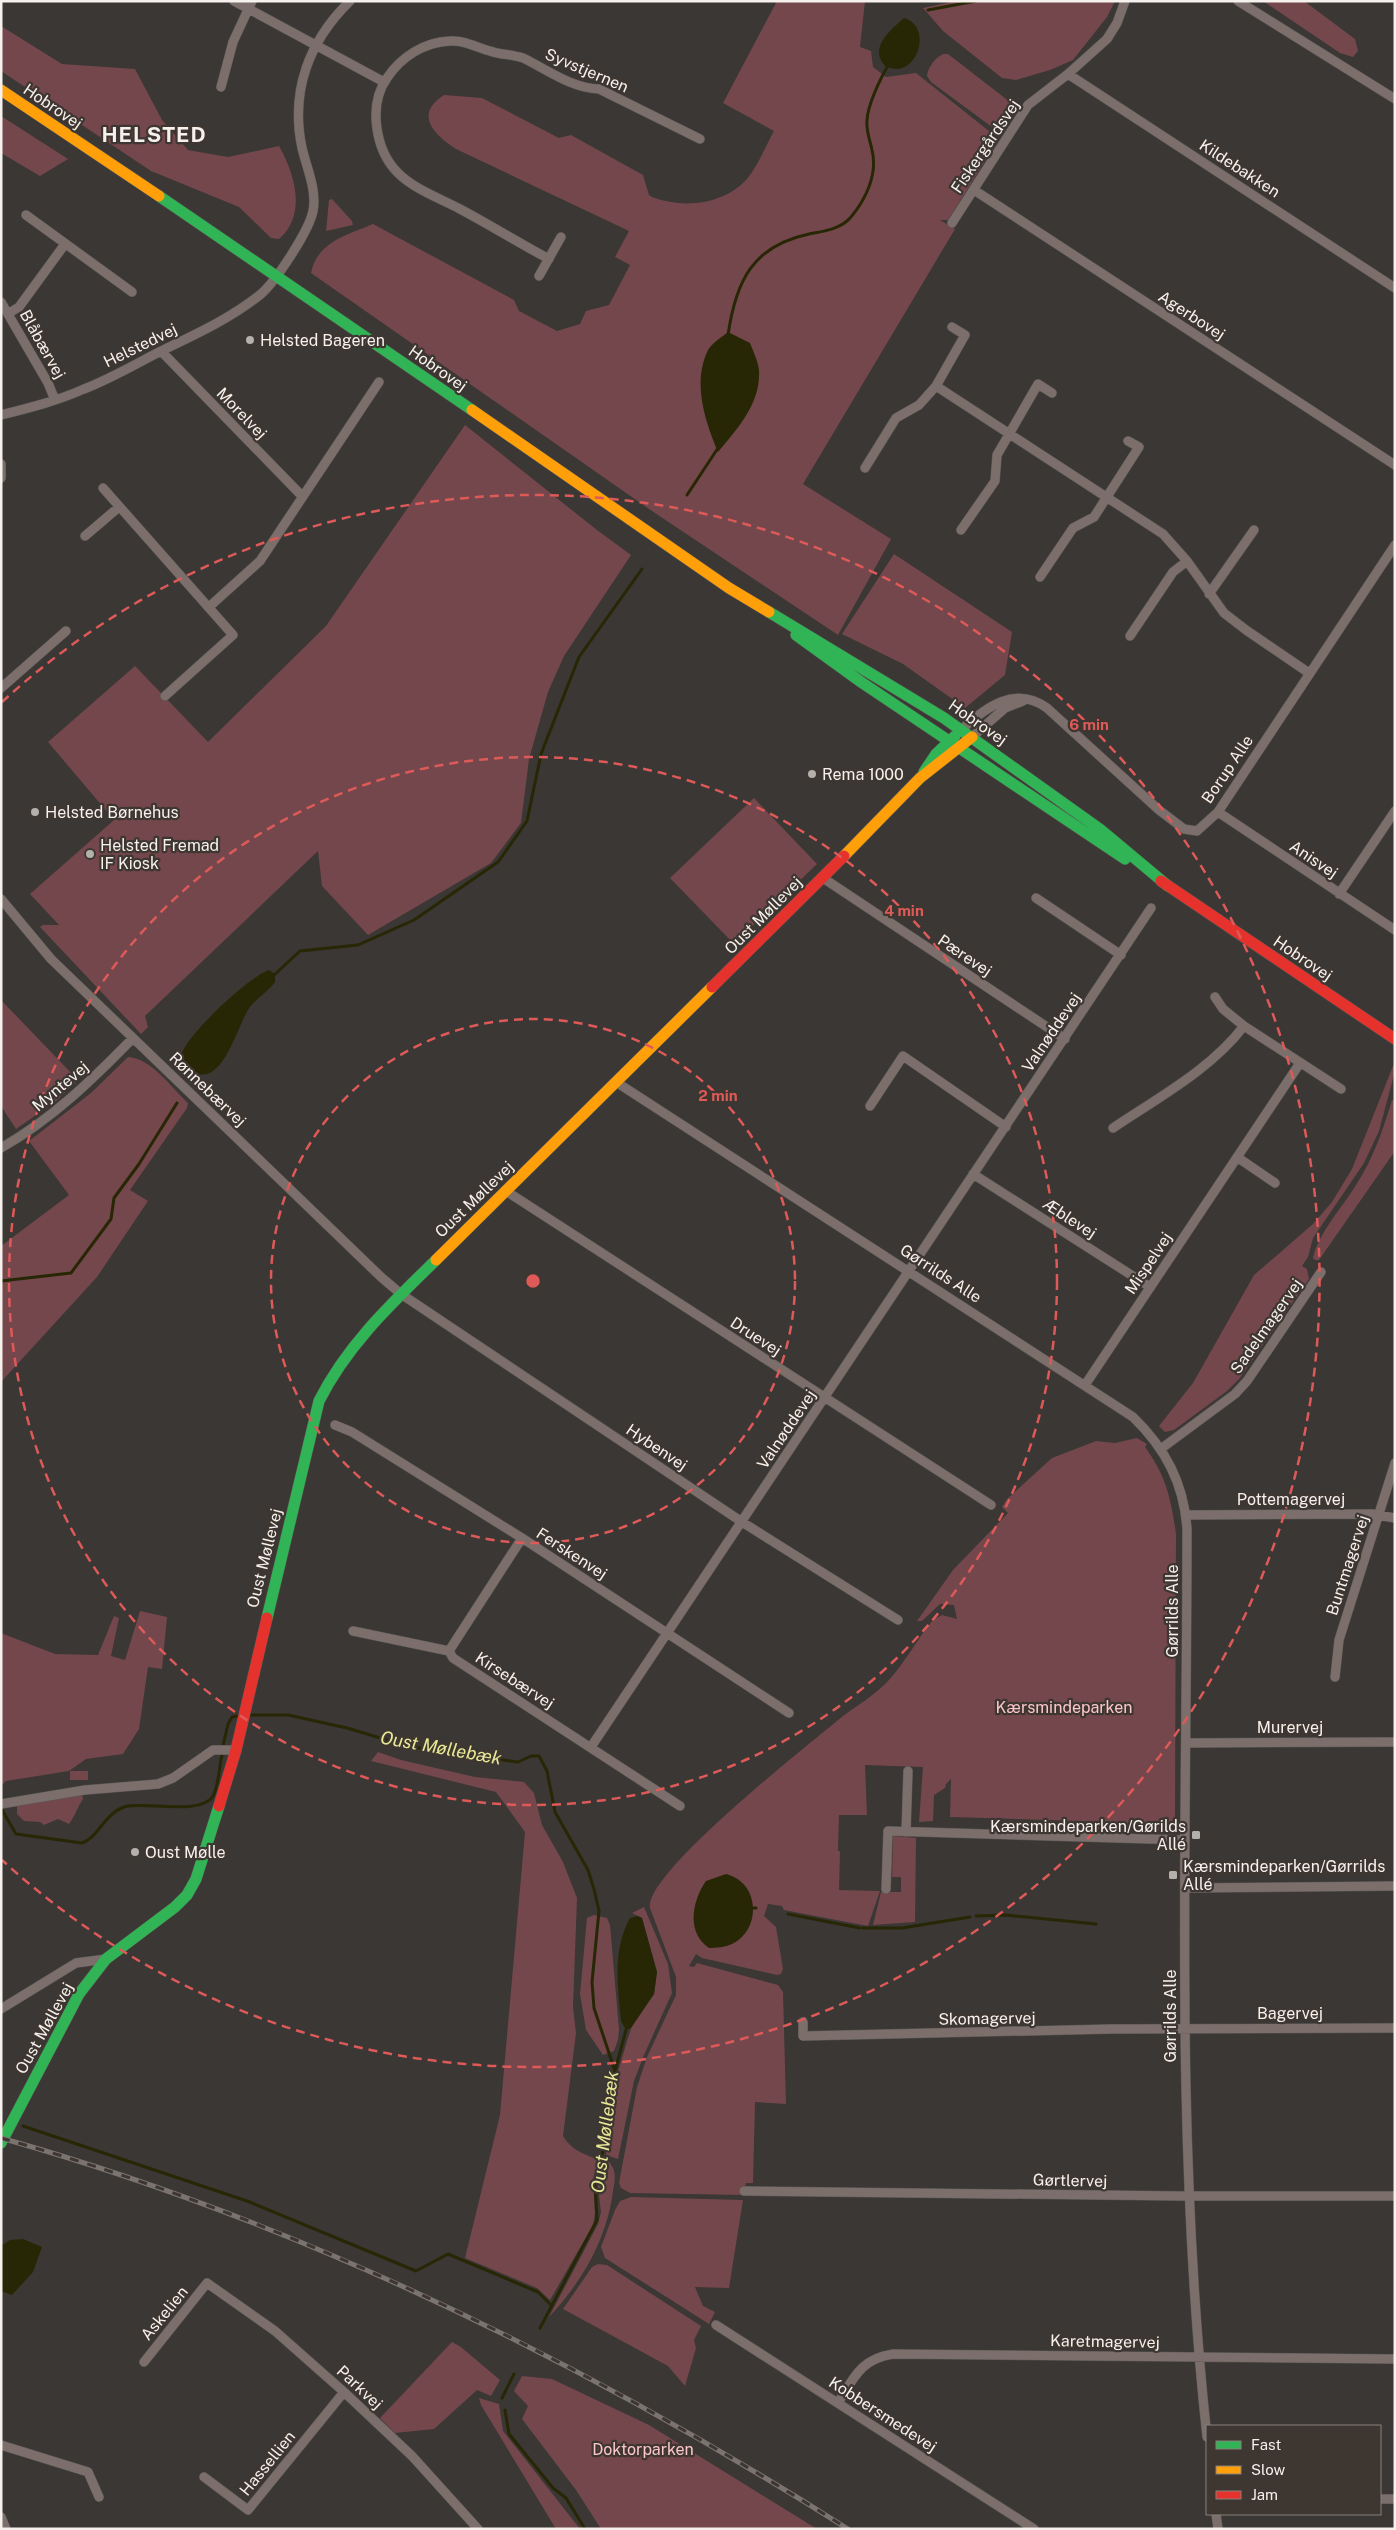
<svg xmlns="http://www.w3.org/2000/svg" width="1396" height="2530" viewBox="0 0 1396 2530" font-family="'Public Sans',sans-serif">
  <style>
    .green { fill: #74474c }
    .water { fill: #282705 }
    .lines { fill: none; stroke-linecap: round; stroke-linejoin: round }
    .stream { stroke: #282705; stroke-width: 3 }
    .street-casing { stroke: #575552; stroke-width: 10 }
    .fast-casing { stroke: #575552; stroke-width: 12 }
    .slow-casing { stroke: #575552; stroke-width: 12 }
    .jam-casing { stroke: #575552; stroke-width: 12 }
    .street { stroke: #7b6e6b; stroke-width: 9 }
    .fast { stroke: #30b455; stroke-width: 11 }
    .slow { stroke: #ff9f0a; stroke-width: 11 }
    .jam { stroke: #e5322d; stroke-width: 11 }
    .rail-casing { stroke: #7b7370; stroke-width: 5 }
    .rail { stroke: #3e3630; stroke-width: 3; stroke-dasharray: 9; stroke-linecap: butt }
    .ring { fill: none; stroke: #de5a59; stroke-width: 2.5; stroke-dasharray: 9 6 }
    .poi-dot { fill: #b4b0ac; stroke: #3e3630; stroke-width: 2 }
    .labels { text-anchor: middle; stroke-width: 4.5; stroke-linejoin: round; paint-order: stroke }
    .street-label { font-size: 16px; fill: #f6f1ed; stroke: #3e3630 }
    .poi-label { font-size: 16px; fill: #f6f1ed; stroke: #3e3630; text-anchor: start }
    .park-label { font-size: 16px; fill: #fcc6cb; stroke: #3e3630 }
    .water-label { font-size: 18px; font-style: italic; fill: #e9e998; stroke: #3e3630 }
    .district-label { font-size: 21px; font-weight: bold; letter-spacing: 1px; fill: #f6f1ed; stroke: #3e3630 }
    .centre { fill: #de5a59; stroke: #3e3630; stroke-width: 2.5 }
    .ring-label { font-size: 15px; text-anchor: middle; font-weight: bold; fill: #de5a59; stroke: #3e3630; stroke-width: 4.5; stroke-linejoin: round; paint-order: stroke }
  </style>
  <rect width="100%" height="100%" fill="#3a3734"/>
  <path class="green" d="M777,1H865L860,47L871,51L873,67L886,77L916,73L999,139L948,220H940L955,229L803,484L891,539L838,635L649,509L311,273C317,242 347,235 373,224L514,300L519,311L557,331L580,324L586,311L609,305L630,265L615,257L629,231L456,149C435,135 413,115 444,95L482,98L559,138L571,135L643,175L649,195L652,197C683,209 723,205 747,179C758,166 765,147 774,131L723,103Z
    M956,1H1115L1107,17L1073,60L1050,70L1016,80L1002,78L943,31L923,8Z
    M1263,1H1304L1355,39L1358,51L1353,57L1340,53Z
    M1,26L62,64L135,69L162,120L188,150L228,157L279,146C295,174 307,215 279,239L271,238L239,207L151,171L1,71Z
    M943,54H948L1010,102C1012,114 1003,125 992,127L931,82L927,76C928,67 935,58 943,54Z
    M1,116L68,159L40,176L1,153Z
    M332,199L352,221L353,225L326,231L329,200Z
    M465,425L597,530L631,555L564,656L548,692L529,759L521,823L491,863L368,935L322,886L318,851L145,1016L148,1027L141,1034L40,927L43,925H59L30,894L114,820L48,742L135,666L208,742L326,626Z
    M894,554L1012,632L1005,675L965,708L903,664L842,634Z
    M754,798L817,864L734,944L670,878Z
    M1,1000L78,1080L55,1102L16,1129L1,1106Z
    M128,1057C151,1058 172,1088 188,1103L187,1108L130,1190L148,1201L97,1277L1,1382V1246L69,1195L29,1141L91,1093Z
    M1393,1066H1395V1071L1379,1131L1364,1163L1313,1238L1308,1257L1302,1266L1307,1269L1309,1279L1240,1378L1227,1391L1174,1430L1165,1432L1159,1426L1193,1383L1254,1275L1313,1224L1332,1202L1352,1169Z
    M1392,1100L1395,1101V1151L1319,1260H1315L1313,1258C1319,1232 1342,1208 1356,1185C1373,1159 1383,1130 1392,1100Z
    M1137,1438L1147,1444L1145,1447C1166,1476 1171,1498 1176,1534L1175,1822L1168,1831L1125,1830L1112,1822L950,1817L951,1779L946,1784L945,1788L934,1795L933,1821L919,1822L923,1767L865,1765L867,1815H839L838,1851H840L839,1890L880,1891L868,1926L784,1910L782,1906L768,1904L764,1916L776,1927L783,1969L781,1974L777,1975L702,1958L696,1954L689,1966L694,1967L697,1963L778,1985L783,1992L786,2104L755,2102L753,2183H746L743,2195L630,2193L621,2188L619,2183L637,2087L647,2057L676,1995V1977L650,1908C645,1872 811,1743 843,1716C858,1705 875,1695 888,1681C905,1663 917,1639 933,1620L942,1615L957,1619L954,1605L940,1604L922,1621H917L953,1570L1008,1513L1002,1507L1007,1499L1052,1458L1096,1441L1115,1443Z
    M140,1611L167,1617L162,1669L148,1667L139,1729L123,1754L86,1759L69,1771L6,1781L1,1786V1633L55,1654L98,1655L114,1616L119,1618L111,1656L125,1660Z
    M378,1752L401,1760L475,1777L524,1782L534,1793L542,1825L563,1862L577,1898L573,2007L576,2033L563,2136C571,2150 584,2154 599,2160L593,2179L595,2213L593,2225L550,2300L537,2288L465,2258L500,2115L525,1832L496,1792L371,1761Z
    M70,1771H88V1780H70Z
    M82,1794L83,1799C77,1808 75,1816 69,1824L58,1819L44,1825L40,1822L24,1821L17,1814V1806Z
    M893,1836L916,1838L915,1922L873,1925L881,1892H901V1877H892Z
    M644,1907L668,1964L672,1993L644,2055L634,2081L618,2159L606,2155L617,2075L627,2041L632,2026L654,1994L657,1972L642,1918L632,1913Z
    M594,1915L607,1918L610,1925L619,2029L618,2040L614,2051L603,2055L586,2030L580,1994L587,1918Z
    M604,2160L609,2162C617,2171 615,2179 613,2191C607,2239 582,2282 549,2317L598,2224L601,2212L597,2180Z
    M631,2197L743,2200L729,2288L695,2287L703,2306L715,2312L709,2324L605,2258L601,2247L615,2210L620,2201Z
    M598,2264L607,2265L701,2326L694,2340L696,2348L685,2386L668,2366L563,2309L592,2267Z
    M452,2342L461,2347L500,2380L491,2396L477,2390L434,2429L395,2433L380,2418Z
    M522,2376L552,2379L649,2425L817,2529H601L576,2490L522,2419L528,2406L514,2391Z
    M479,2398L499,2404L503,2431L580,2529H556L481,2405Z"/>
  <path class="water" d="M904,18C930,25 921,67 897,69C893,69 888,67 885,66C868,47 892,29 904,18Z
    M728,332L750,343C753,351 758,361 759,370C761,403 738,428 718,452C705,421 692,383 708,350C712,343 722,337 728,332Z
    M269,970L275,974V982C268,992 257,998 250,1007C238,1023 225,1081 198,1074C191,1072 184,1064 181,1058C180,1040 251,975 269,970Z
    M726,1874C761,1883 761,1930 732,1944C725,1947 717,1948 709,1948C686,1933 692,1901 706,1881Z
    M638,1916L642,1918L657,1972L654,1994L631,2028L626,2030L621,2021C618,1987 612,1950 630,1918Z
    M23,2239L42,2247L33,2272L12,2295L1,2291V2246L10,2240Z"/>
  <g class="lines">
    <path class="stream" d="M928,10L976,1
      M728,335C736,280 753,246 809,234C824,231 841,229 851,217C866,199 878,174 872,150C870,140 866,131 867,121C867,106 881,77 889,64
      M687,495L718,448
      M273,976L300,951L358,945L414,920L498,862L527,821L541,754L579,657L642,569
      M1,1281L71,1273L111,1219L114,1198L139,1164L177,1103
      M249,1715H288L347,1728L407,1746L437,1751L518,1762L531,1756H539L547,1771L555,1812L588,1870L594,1889L599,1911L592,1982L594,2008L615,2071L606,2139L595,2182L597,2220L540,2328
      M223,1746L228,1724L232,1717L238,1716
      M1,1808L16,1834L82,1843C98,1838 104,1814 124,1807C144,1801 201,1816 213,1796C219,1786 219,1766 222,1755
      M753,1908H756
      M788,1914L860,1928
      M976,1916L1005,1915L1096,1924
      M863,1928H902L970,1917
      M615,2071L626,2030
      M23,2126L247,2201L416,2271L448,2254L538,2292L551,2305
      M502,2398L514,2374
      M505,2410L509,2434L553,2488L566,2498L585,2529"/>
    <g class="street-casing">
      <path id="street" d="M234,1L384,82
        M1238,1L1395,99
        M1068,74L1395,288
        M221,87L233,42L252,1
        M974,190L1395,465
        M26,215L132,292
        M952,223L1028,105L1068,74L1107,39L1117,23L1125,1
        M549,259C519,243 490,225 460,209C439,198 414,189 398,173C375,150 368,105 387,78C401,57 424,42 450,41C465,40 475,47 490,51C500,55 512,54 523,58C548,70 571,88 599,89L700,139
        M539,276L561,237
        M1,302L48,383L55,400
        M9,313L19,307L65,244
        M161,351L302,496
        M936,386L1163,534L1187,561L1224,613L1246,630L1309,673
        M1,415C29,408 57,401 84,389C110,379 134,365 159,352C194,335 230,319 261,294C276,281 309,231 313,211C317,190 307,169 302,148C290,91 309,41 350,1
        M1,464V478
        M865,468L896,418L919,405L936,386L965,335L952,327
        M103,488L233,635L165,696
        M961,530L995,481L997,455L1038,384L1052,393
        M85,536L119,507
        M1040,577L1073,528L1094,517L1139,447L1128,441
        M1209,594L1254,530
        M209,607L260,561L379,382
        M1130,636L1173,572L1187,561
        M1,688L66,631
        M961,730C986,707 1015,685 1047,708L1159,810L1184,829L1197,831L1218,812L1395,545
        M972,737L1005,708L1023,701
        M1218,812L1395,930
        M823,878L1065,1039
        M1339,894L1395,811
        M1036,898L1121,955
        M1,899L51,959L381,1277L401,1294L742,1522L898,1620
        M1215,997L1223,1009L1244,1026
        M616,1082L1133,1417C1165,1448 1184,1483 1187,1529C1187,1831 1174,2136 1207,2437
        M870,1106L903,1056L1006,1127
        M1113,1128C1159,1097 1210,1070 1244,1026L1341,1089
        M1,1148C52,1119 92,1080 133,1038
        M1237,1157L1275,1183
        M973,1174L1150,1287
        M506,1191L991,1505
        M1085,1385L1300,1063
        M335,1425L352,1432L522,1538L789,1713
        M1162,1448L1235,1394L1247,1381L1321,1272
        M1186,1515L1372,1514L1395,1518
        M522,1538L449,1651L453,1658L680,1806
        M353,1631L449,1651
        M1335,1677L1339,1640L1395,1463
        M1186,1743L1395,1742
        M591,1747L1151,908
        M1,1804L85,1790L158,1784L173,1778L213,1750H236
        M906,1832L908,1771
        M1185,1888L1395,1886
        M886,1889L888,1831L1185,1840
        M1,2009L76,1963L106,1959
        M803,2022V2036L1111,2029L1395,2028
        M744,2191L1181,2196H1395
        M716,2325L1034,2529
        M144,2362L207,2283L275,2331L344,2392L412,2456L478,2529
        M838,2403C854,2377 861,2359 893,2354L1395,2359
        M1,2445L88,2472L99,2497
        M204,2477L248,2510L344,2392
        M1380,2499H1395
        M1216,2514L1218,2529
        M1,2517L6,2529"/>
    </g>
    <g class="fast-casing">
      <path id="fast" d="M159,196L472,410
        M769,612L944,718L1101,830L1168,886
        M796,635L861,682L1125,859
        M924,772L936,754L955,736
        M267,1618L319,1401C347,1345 392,1303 436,1260
        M1,2143L79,1994L106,1959L175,1907L187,1895L196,1879L219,1806"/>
    </g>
    <g class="slow-casing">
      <path id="slow" d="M1,90L159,196
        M472,410L729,588L769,612
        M844,856L920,778L972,737
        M436,1260L712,987"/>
    </g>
    <g class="jam-casing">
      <path id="jam" d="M1161,881L1395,1039
        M712,987L844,856
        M219,1806L236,1750L267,1618"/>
    </g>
    <use href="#street" class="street"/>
    <use href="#fast" class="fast"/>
    <use href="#slow" class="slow"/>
    <use href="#jam" class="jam"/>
    <g class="rail-casing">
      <path id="rail" d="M1,2138C303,2223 584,2362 848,2529"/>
    </g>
    <use href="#rail" class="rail"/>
  </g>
  <g class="ring">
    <circle cx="533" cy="1281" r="262"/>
    <circle cx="533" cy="1281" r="524"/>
    <path d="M2 702A786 786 0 1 1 2 1860"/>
  </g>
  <g class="poi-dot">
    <circle cx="250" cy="340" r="5"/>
    <circle cx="812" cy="774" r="5"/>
    <circle cx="35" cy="812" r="5"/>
    <circle cx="90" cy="854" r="5"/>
    <rect x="1191" y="1830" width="10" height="10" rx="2.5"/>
    <circle cx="135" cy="1852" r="5"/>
    <rect x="1168" y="1870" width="10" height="10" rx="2.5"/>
  </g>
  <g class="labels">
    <g class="street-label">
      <text transform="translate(587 70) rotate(23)" y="6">Syvstjernen</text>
      <text transform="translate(53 106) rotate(34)" y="6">Hobrovej</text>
      <text transform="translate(985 146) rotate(-56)" y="6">Fiskergårdsvej</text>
      <text transform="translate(1240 168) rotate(33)" y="6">Kildebakken</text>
      <text transform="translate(1192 315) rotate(33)" y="6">Agerbovej</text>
      <text transform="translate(43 344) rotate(61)" y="6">Blåbærvej</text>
      <text transform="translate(140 345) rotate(-26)" y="6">Helstedvej</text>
      <text transform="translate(438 368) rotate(35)" y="6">Hobrovej</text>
      <text transform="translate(242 413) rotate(46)" y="6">Morelvej</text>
      <text transform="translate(978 722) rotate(35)" y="6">Hobrovej</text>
      <text transform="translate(1227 769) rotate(-56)" y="6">Borup Alle</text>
      <text transform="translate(1314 859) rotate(34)" y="6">Anisvej</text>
      <text transform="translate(763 915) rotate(-45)" y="6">Oust Møllevej</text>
      <text transform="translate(965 955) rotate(34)" y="6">Pærevej</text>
      <text transform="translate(1303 958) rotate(34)" y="6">Hobrovej</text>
      <text transform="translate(1051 1032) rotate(-56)" y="6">Valnøddevej</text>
      <text transform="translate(60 1086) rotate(-40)" y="6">Myntevej</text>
      <text transform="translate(208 1089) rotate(44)" y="6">Rønnebærvej</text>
      <text transform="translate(474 1199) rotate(-44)" y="6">Oust Møllevej</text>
      <text transform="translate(1070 1218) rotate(33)" y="6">Æblevej</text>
      <text transform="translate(1148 1263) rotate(-56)" y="6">Mispelvej</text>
      <text transform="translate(941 1273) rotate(33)" y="6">Gørrilds Alle</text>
      <text transform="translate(1266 1326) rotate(-55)" y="6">Sadelmagervej</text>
      <text transform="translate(756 1336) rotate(33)" y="6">Druevej</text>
      <text transform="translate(786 1429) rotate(-56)" y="6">Valnøddevej</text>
      <text transform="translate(657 1447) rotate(34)" y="6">Hybenvej</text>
      <text x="1291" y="1505">Pottemagervej</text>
      <text transform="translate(572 1553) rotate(33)" y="6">Ferskenvej</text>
      <text transform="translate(264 1558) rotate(-76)" y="6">Oust Møllevej</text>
      <text transform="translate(1347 1565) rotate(-72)" y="6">Buntmagervej</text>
      <text transform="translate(1172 1611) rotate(-90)" y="6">Gørrilds Alle</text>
      <text transform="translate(515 1680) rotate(33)" y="6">Kirsebærvej</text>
      <text x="1290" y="1733">Murervej</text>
      <text x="1290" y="2019">Bagervej</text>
      <text transform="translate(1170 2016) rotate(-90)" y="6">Gørrilds Alle</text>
      <text transform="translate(987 2018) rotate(-1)" y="6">Skomagervej</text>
      <text transform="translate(44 2028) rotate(-61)" y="6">Oust Møllevej</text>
      <text transform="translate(1070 2180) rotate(1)" y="6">Gørtlervej</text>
      <text transform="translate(164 2313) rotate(-51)" y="6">Askelien</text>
      <text transform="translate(1105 2341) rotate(1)" y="6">Karetmagervej</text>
      <text transform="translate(360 2387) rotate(43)" y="6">Parkvej</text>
      <text transform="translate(883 2414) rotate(33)" y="6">Kobbersmedevej</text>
      <text transform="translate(267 2463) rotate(-51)" y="6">Hassellien</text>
    </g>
    <g class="poi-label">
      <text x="260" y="346">Helsted Bageren</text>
      <text x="822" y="780">Rema 1000</text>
      <text x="45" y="818">Helsted Børnehus</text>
      <text x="100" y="851">Helsted Fremad<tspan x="100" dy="18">IF Kiosk</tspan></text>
      <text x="1186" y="1832" text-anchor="end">Kærsmindeparken/Gørilds<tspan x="1186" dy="18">Allé</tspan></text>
      <text x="145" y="1858">Oust Mølle</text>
      <text x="1183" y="1872">Kærsmindeparken/Gørrilds<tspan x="1183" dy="18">Allé</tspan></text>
    </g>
    <g class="park-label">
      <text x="1064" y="1713">Kærsmindeparken</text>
      <text x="643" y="2455">Doktorparken</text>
    </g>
    <g class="water-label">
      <text transform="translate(441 1748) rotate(10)" y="6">Oust Møllebæk</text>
      <text transform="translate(605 2132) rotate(-83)" y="6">Oust Møllebæk</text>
    </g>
    <g class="district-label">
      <text x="154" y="142">HELSTED</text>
    </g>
  </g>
  <circle cx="533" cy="1281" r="8" class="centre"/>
  <g class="ring-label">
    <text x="1089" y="730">6 min</text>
    <text x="904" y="916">4 min</text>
    <text x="718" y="1101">2 min</text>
  </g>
  <rect width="1396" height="2530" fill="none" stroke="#f6f1ed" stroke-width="5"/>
  <rect x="1206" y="2425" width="175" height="90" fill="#3e3630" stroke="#88817c"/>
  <rect x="1216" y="2441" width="25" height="8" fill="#30b455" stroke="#88817c"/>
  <text x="1251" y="2450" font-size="15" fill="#f6f1ed">Fast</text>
  <rect x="1216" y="2466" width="25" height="8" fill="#ff9f0a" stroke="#88817c"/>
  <text x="1251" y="2475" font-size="15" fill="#f6f1ed">Slow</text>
  <rect x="1216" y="2491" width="25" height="8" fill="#e5322d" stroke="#88817c"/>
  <text x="1251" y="2500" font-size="15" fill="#f6f1ed">Jam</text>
</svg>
